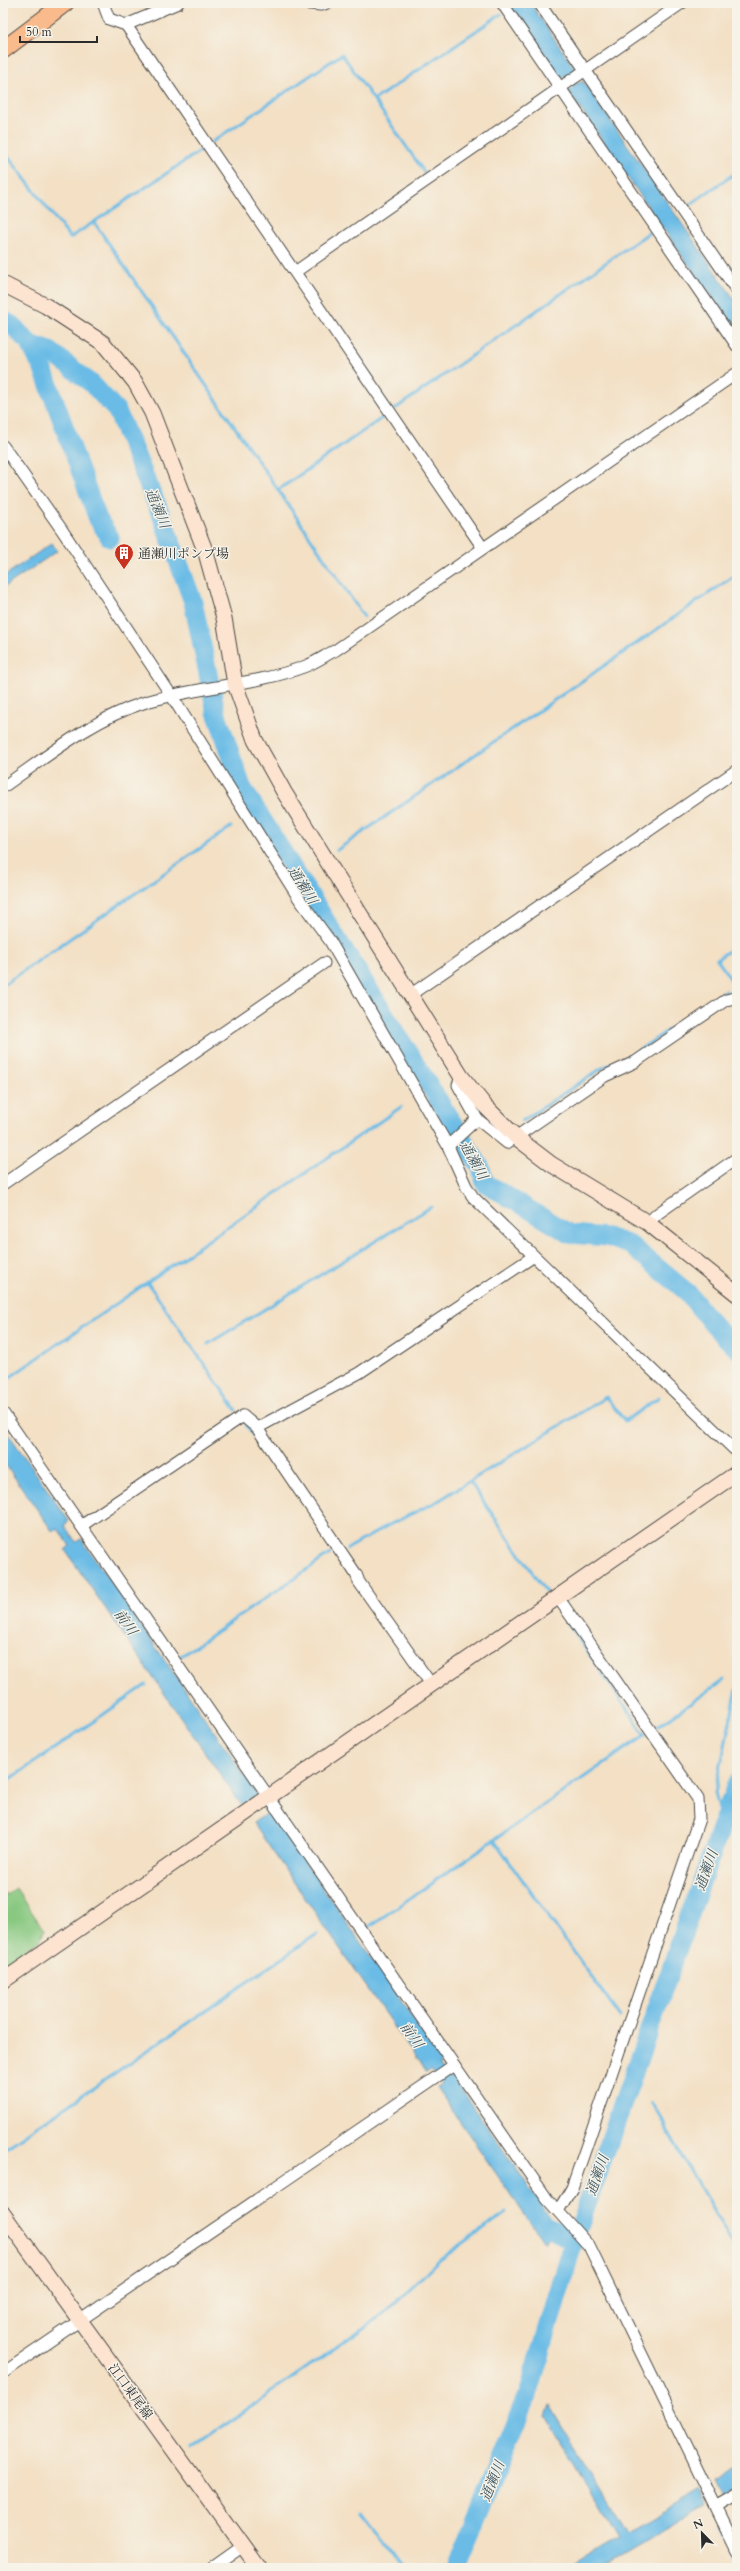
<svg xmlns="http://www.w3.org/2000/svg" width="740" height="2571" viewBox="0 0 740 2571" font-family="Cardo,'Noto Serif JP',serif">
  <style>
    .green { fill: #86c77f; stroke: #587955 }
    .water { fill: #6abce6; stroke: #4a7488 }
    .lines { fill: none; stroke-linecap: round; stroke-linejoin: round }
    .stream { stroke: #6abce6; stroke-width: 3 }
    .river { stroke: #6abce6; stroke-width: 19 }
    .street-casing { stroke: #494642; stroke-width: 13 }
    .secondary-casing { stroke: #494642; stroke-width: 17 }
    .primary-casing { stroke: #494642; stroke-width: 19 }
    .street { stroke: #fff; stroke-width: 11 }
    .secondary { stroke: #fde4d1; stroke-width: 15 }
    .primary { stroke: #fabb8c; stroke-width: 17 }
    .labels { text-anchor: middle; stroke-width: 3; stroke-linejoin: round; paint-order: stroke }
    .poi-label { font-size: 13px; fill: #2b2b2b; stroke: #f7f3e8; text-anchor: start }
    .street-label { font-size: 13px; fill: #2b2b2b; stroke: #f7f3e8 }
    .water-label { font-size: 14px; font-style: italic; fill: #3e5663; stroke: #f7f3e8 }
  </style>
  <rect width="100%" height="100%" fill="#f7f3e8"/>
  <filter id="ink" filterUnits="userSpaceOnUse"><feTurbulence type="fractalNoise" baseFrequency=".025" numOctaves="2"/><feDisplacementMap in="SourceGraphic" scale="8" xChannelSelector="R" yChannelSelector="G"/><feConvolveMatrix kernelMatrix="1 2 1 2 8 2 1 2 1" color-interpolation-filters="sRGB"/></filter>
  <filter id="wash" filterUnits="userSpaceOnUse"><feTurbulence type="fractalNoise" baseFrequency=".012" numOctaves="4" result="noise"/><feDisplacementMap in="SourceGraphic" scale="16" xChannelSelector="R" yChannelSelector="G"/><feGaussianBlur stdDeviation="0.9" result="paint"/><feColorMatrix in="noise" values="0 0 0 0 0 0 0 0 0 0 0 0 0 0 0 0 0 1.4 0 .05"/><feComposite in="paint" operator="in"/></filter>
  <g filter="url(#wash)">
    <rect width="100%" height="100%" fill="#f3e0c5"/>
    <path class="green" d="M16,1888L44,1930L41,1940L3,1965V1891L6,1895Z"/>
    <path class="water" d="M508,3H530L575,69L569,73L577,84L583,81L737,303V335L568,91L574,87L566,75L560,79Z
      M52,543L57,551L3,588V577Z
      M3,1426L69,1521L64,1525L76,1542L81,1539L258,1795L242,1806L65,1550L70,1546L58,1529L53,1532L3,1461Z
      M270,1811L443,2062L438,2065L448,2079L452,2076L554,2223L545,2244L436,2087L441,2084L431,2070L426,2073L253,1823Z
      M550,2405L626,2533L700,2490L707,2505L600,2568H567L618,2538L546,2416Z
      M737,2469V2488L723,2496L716,2481Z"/>
    <g class="lines">
      <path class="stream" d="M374,100L501,14
        M212,142L342,54L424,172
        M3,150L70,238L203,149
        M686,207L737,172
        M94,222L278,490L385,416
        M395,409L650,232
        M278,490L364,617
        M337,850L737,574
        M737,945L717,959L737,989
        M3,985L231,827
        M522,1121L602,1068L635,1053L726,991
        M147,1282L236,1410
        M208,1344L431,1207
        M3,1382L401,1107
        M246,1425L257,1441
        M470,1482L546,1592
        M347,1549L387,1526L438,1501L606,1397L625,1421L659,1397
        M181,1656L330,1554
        M658,1726L724,1680
        M3,1784L146,1685
        M722,1822L715,1793L737,1689
        M494,1840L620,2017
        M367,1928L645,1735L561,1613
        M651,2102L737,2251
        M3,2150L317,1934
        M191,2449L382,2315L441,2259L507,2212
        M359,2512L402,2568
        M722,2530L737,2567"/>
      <path class="river" d="M3,320L12,325L30,344L50,351L92,384L117,411L162,517L193,602L216,712L242,787L464,1141L481,1168L485,1183L570,1234L607,1237L630,1245L687,1292L714,1326L737,1349
        M30,344L43,369L98,519L110,538
        M535,2213L544,2225L574,2241
        M456,2568L528,2395L574,2241L737,1782"/>
    </g>
  </g>
  <g filter="url(#ink)">
    <g class="lines">
      <g class="street-casing">
        <path id="street" d="M103,3L109,19L126,25L483,548
          M301,3L321,5L327,3
          M502,3L737,346
          M539,3L737,291
          M126,25L178,3
          M295,272L682,3
          M3,446L62,530L171,695L300,900L330,941L448,1146L466,1186L473,1197L737,1452
          M3,787C48,756 91,720 143,703C196,686 254,686 306,666C316,662 326,655 336,650L737,373
          M410,995L737,770
          M461,1076L458,1085L477,1119
          M448,1146L477,1119L507,1143L605,1076L635,1062L726,1000L734,998L737,1001
          M3,1184L324,963
          M648,1223L657,1214L737,1158
          M3,1413L547,2199L589,2246L737,2550
          M257,1428L359,1373L534,1256
          M81,1526L243,1416L257,1428L356,1574L359,1582L431,1684
          M557,1596L698,1799L699,1819L572,2188L558,2211
          M3,2373L454,2065
          M718,2506L737,2495
          M212,2568L243,2546"/>
      </g>
      <g class="secondary-casing">
        <path id="secondary" d="M3,284L46,306L103,343L135,382L152,413L206,553L224,618L235,684L255,740L284,792L461,1076L485,1106L517,1138L551,1164L648,1223L737,1294
          M3,1981L737,1473
          M3,2214L259,2568"/>
      </g>
      <g class="primary-casing">
        <path id="primary" d="M3,50L65,3"/>
      </g>
      <use href="#street" class="street"/>
      <use href="#secondary" class="secondary"/>
      <use href="#primary" class="primary"/>
    </g>
  </g>
  <defs>
    <g id="building-pin" transform="scale(1)"><path d="M0 17L-7.5 6A9.5 9.5 0 1 1 7.5 6Z" fill="#c8321e" stroke="#f7f3e8"/><path d="M-4-6H4V6H1V3H-1V6H-4ZM-2.5-4.3h1.7v1.8h-1.7ZM.8-4.3h1.7v1.8H.8ZM-2.5-1h1.7V.8h-1.7ZM.8-1h1.7V.8H.8Z" fill="#fff"/></g>
  </defs>
  <g fill-rule="evenodd">
    <use href="#building-pin" x="124" y="553"/>
  </g>
  <g class="labels">
    <g class="poi-label">
      <text x="138" y="558">通瀬川ポンプ場</text>
    </g>
    <g class="street-label">
      <text transform="translate(131 2391) rotate(54)" y="5">江口東尾線</text>
    </g>
    <g class="water-label">
      <text transform="translate(158 508) rotate(68)" y="5">通瀬川</text>
      <text transform="translate(303 885) rotate(58)" y="5">通瀬川</text>
      <text transform="translate(474 1160) rotate(61)" y="5">通瀬川</text>
      <text transform="translate(126 1622) rotate(55)" y="5">前川</text>
      <text transform="translate(706 1870) rotate(-70)" y="5">通瀬川</text>
      <text transform="translate(412 2035) rotate(55)" y="5">前川</text>
      <text transform="translate(597 2175) rotate(-70)" y="5">通瀬川</text>
      <text transform="translate(492 2481) rotate(-68)" y="5">通瀬川</text>
    </g>
  </g>
  <rect width="740" height="2571" fill="none" stroke="#f7f3e8" stroke-width="16"/>
  <g transform="translate(702 2533) rotate(337)" stroke="#f7f3e8" stroke-width="3" paint-order="stroke">
  <path d="M0-3L7 15L0 10L-7 15Z" fill="#2b2b2b"/>
  <text y="-6" font-size="11" font-weight="bold" text-anchor="middle" fill="#2b2b2b">N</text>
  </g>
  <path d="M20 36v6h77v-6" fill="none" stroke="#2b2b2b" stroke-width="2"/>
  <text x="26" y="36" font-size="12" fill="#2b2b2b" stroke="#f7f3e8" stroke-width="3" paint-order="stroke">50 m</text>
</svg>
